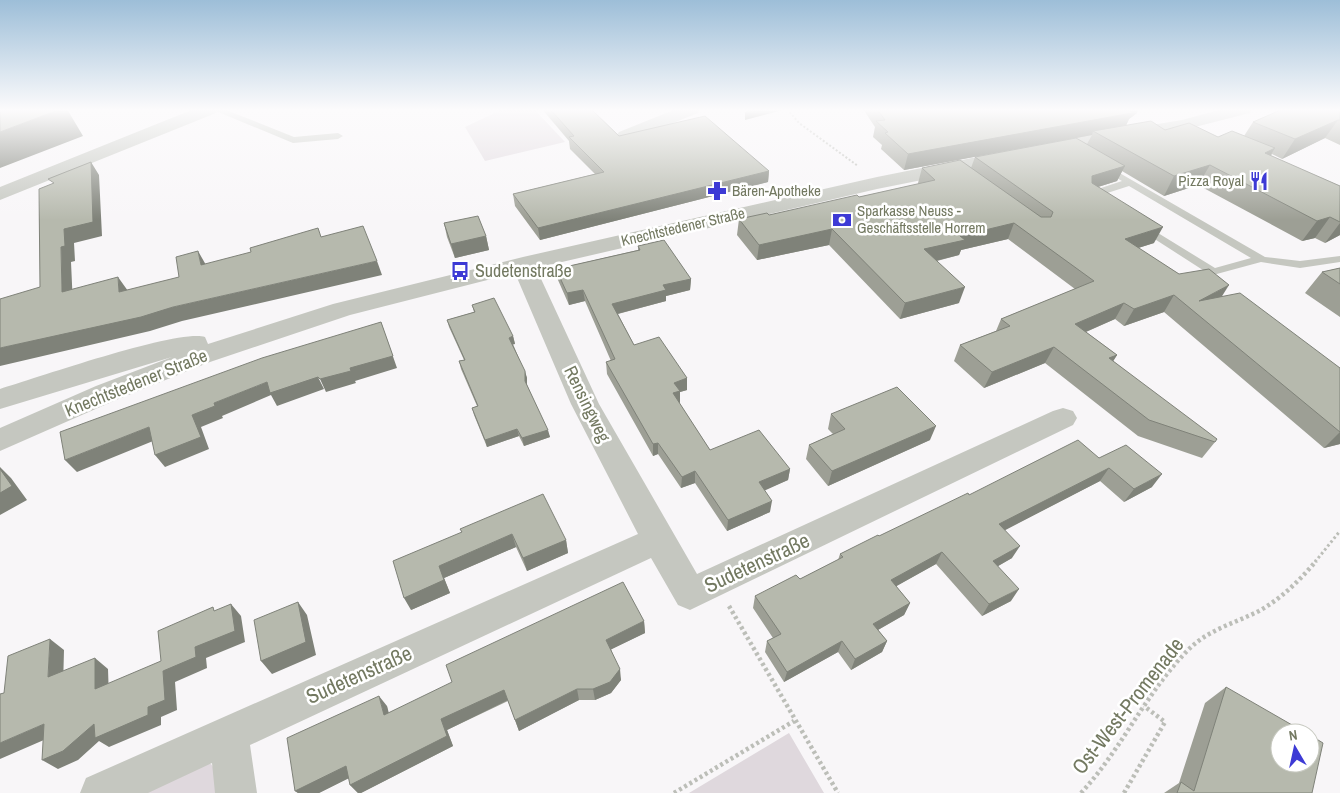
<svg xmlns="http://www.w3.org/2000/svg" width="1340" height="793" viewBox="0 0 1340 793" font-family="'Archivo Narrow',sans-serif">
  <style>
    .green { fill: #dfd8dd }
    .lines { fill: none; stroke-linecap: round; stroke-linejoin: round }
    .path-far2 { stroke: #bcbeb8; stroke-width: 2; stroke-dasharray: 2 2; stroke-linecap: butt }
    .path-far1 { stroke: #bcbeb8; stroke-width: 3; stroke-dasharray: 2.5 2.5; stroke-linecap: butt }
    .path { stroke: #bcbeb8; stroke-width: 4.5; stroke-dasharray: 3 3; stroke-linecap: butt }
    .service { fill: #c5c7c0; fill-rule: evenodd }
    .minor { fill: #c5c7c0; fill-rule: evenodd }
    .wall { fill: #9d9f95 }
    .shaded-wall { fill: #7f8279 }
    .building { fill: #b6b9ad; stroke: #7f8279 }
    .labels { text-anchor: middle; stroke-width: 5; stroke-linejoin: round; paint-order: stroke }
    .far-poi-label { font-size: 15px; fill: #737961; stroke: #fff; text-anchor: start }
    .far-street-label { font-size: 15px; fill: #737961; stroke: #fff }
    .poi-label { font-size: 18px; fill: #737961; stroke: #fff; text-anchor: start }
    .street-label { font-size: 18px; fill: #737961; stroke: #fff }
    .near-street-label { font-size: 21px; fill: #737961; stroke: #fff }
  </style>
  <rect width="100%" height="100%" fill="#f8f6f8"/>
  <path class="green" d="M503,109H534L565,142L485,161L465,127Z
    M789,733L824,793H689Z
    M200,764H211L216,771L217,793H135Z"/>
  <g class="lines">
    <path class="path-far2" d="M787,109L799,123L858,166"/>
    <path class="path-far1" d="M1315,562L1340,531"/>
    <path class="path" d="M729,606L838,793
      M674,793L794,721
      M1081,793C1122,749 1146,692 1189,649C1208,630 1235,623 1259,611C1282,598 1300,580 1316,561
      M1124,793L1165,722L1144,706"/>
    <path class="service" d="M211,109H224L294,137L338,133L343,136L338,139L293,143Z
      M1104,164L1265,257L1300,261L1340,256V262L1300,268L1261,262L1213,275L1209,274L1136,227L1141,224L1145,225L1215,268L1251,258L1129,186L1098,196V199L1086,197V193L1122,181L1101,169L1099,167Z"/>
    <path class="minor" d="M194,109H218L216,113L0,200V187Z
      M676,109H700L698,113L631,140H619L616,136L619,132Z
      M1222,109H1252L1250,113L1183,130L1067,151L877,189L536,268L599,404L697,574L1053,411L1063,408L1073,411L1077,418L1073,425L690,610L678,605L651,558L250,745L257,793H215L212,763L148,793H80L86,778L638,534L571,404L515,273L350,315L210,362L116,400L0,451V428L96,386L172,357L0,409V389C37,378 177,329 205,337L208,344L333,304L523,257L877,177L1067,139L1182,120Z"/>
  </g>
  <path class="wall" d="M542,109H591L619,136L769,171L768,182L540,240L515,206L513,194L595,174L570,149L569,141Z
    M863,109H1138L1137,113L1129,119L1126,125L1165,130L1218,137L1244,136L1253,122L1340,109V145L1325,138L1282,159L1272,154L1271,156L1340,186V235L1325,243L1315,238L1302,241L1198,185L1164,196L1122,171L1117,181L1098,187L1154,243L1138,248L1179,274L1221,296L1340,368V444L1324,448L1164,312L1124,326L1115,319L1086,332L1117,355L1113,361L1215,442L1202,458L1138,436L1045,363L984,388L954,361L960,345L996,331L1001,319L1075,289L1008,239L961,250L959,255L937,261L959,303L900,319L829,245L757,260L737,235L739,219L769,215L859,197L918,184V183L922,168H971L975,157L1087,144L1092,135L904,170L881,149L882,145L873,137L875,127Z
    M444,223L486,236L489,250L455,258L447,237Z
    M638,246L691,279L690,290L666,296V301L618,314L634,345L687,378V390L680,392L679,403L710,450L790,469L788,480L764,490L770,512L727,531L695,483L681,488L658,454L653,456L607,374L606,362L611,361L585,301L569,305L558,280L556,269L638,250Z
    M1340,268V317L1305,293L1322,272Z
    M472,305L513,336L515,344H513L527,378V385L550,437L524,446L519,436L487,447L474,415L472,408L477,406L461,369L459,361L464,360L449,327L447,320L474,312Z
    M831,414L930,440L828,486L806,459L809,445L833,434L828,429Z
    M1099,458L1152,487L1124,502L1100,481L1004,530L1012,558L998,566L1011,601L982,616L936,564L896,586L910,603L904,615L878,630L887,641L882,652L851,670L838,652L784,682L765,652L767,641L773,638L753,608L755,596L800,579L838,560L840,554L969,495Z
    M460,529L566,540L568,553L527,571L516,547L444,578L450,593L411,610L462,532Z
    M644,621L645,633L611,649L621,680L611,693L595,700H579L519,731L508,701L447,730L453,746L361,793H358L350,785L349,778L319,793H298L295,791L387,706L388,713Z
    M1226,687L1312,793H1164L1179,783L1205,703Z"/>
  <path class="shaded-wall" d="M61,109H67L83,136L0,168V132Z
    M761,109H787L745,120V113Z
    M1128,109H1138L1137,113L1129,119L1125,128L1093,131L1092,135L904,170L908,154Z
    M1338,120L1325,138L1282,159L1295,139Z
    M1275,148L1263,168L1265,153Z
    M91,162L99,175L102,236L74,243L75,261L71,262L73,306L62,292L61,247L64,229Z
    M1210,165L1198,185L1164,196L1174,176Z
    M1125,166L1117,181L1085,191L1092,176Z
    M769,171L768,182L540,240L538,228Z
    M1330,217L1315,238L1302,241L1317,221Z
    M1014,223L1008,239L961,250L959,255L919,265L924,249L960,236Z
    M1340,223V235L1325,243Z
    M1163,227L1154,243L1116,255L1125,239Z
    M832,229L829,245L757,260L759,245Z
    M486,236L489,250L455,258L451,244Z
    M198,251L206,265H201Z
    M377,261L382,275L182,321L150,331L0,366V348L173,307Z
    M118,277L128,291L119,292Z
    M691,279L690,290L666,296V301L613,315L612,304L663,285Z
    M1229,285L1219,301H1199Z
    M965,287L959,303L900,319L905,303Z
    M583,290L585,301L569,305L567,293Z
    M1174,295L1164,312L1124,326L1134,309Z
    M1124,303L1115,319L1067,340L1075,324Z
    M381,322L397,368L355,381L356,383L326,392L320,379L350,368Z
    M513,336L515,344L511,345L509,338Z
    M1054,347L1045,363L984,388L992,372Z
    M1117,355L1107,371L1109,358Z
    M525,371L527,378V389L525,381Z
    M318,377L324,389L277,406L271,395L222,416L223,418L201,427L209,449L165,467L155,455L192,415L214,403L267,382Z
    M687,378V390L680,392V403L673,405V393L674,383Z
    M936,426L930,440L828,486L832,471Z
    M149,427L158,439L77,472L65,460Z
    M517,429L519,436L487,447L485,440Z
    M548,430L550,437L524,446L522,438Z
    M1340,432V444L1324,448Z
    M658,443V454L653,456V444Z
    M0,467L11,478L27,500L0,515Z
    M1109,468L1100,481L992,537L999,524Z
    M790,469L788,480L757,494L759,482Z
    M695,471V483L681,488L682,477Z
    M1162,474L1152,487L1124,502L1134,489Z
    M772,501L770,512L727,531L728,520Z
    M512,534L516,547L444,578L450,593L411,610L404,598L439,566Z
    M566,540L568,553L527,571L523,558Z
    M1020,546L1012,558L986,573L993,561Z
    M942,552L936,564L886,592L891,580Z
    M1019,589L1011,601L982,616L989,604Z
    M298,602L307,615L316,655L272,674L261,661Z
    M910,603L904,615L869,635L873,624Z
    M231,604L241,616L245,642L206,658L207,668L175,682L177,710L161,717V725L109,747L99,741L78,760L58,769L42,760L94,724L148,707L163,671L195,647Z
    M644,621L645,633L608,651L606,640Z
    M50,639L64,650L63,687L48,677Z
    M842,641L838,652L784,682L787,672Z
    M887,641L882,652L851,670L855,659Z
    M95,658L108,669L109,699L95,689Z
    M620,669L621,680L611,693L595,700L593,689Z
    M577,689L579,700L519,731L515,720Z
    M504,690L508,700L447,730L453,746L361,793H358L350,785L441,719Z
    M379,696L387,706L392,725L384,715Z
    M44,724L60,733L0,759V743Z
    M346,766L355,775L319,793H298L295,791Z"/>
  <path class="building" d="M0,109H61L0,132Z
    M550,109H591L619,136L705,116L769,171L538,228L513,194L604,172L569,137L574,136Z
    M750,109H761L745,113Z
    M877,109H1128L1132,113L908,154L885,133L888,132L876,121L885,120Z
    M1283,109H1340V120H1338L1295,139L1253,122Z
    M1151,121L1165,130L1189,123L1218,137L1232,131L1275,148L1265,153L1340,186V222L1330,217L1317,221L1210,165L1174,176L1093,131Z
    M1076,138L1125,166L1092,176V183L1163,227L1125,239L1179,274L1209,269L1229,285L1199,301L1240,293L1340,368V432L1174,295L1134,309L1124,303L1075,324L1117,355L1109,358L1217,439L1215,442L1149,420L1054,347L992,372L960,345L1010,326L1001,319L1094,281L1014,223L960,236L965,240L924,249L965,287L905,303L832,229L759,245L739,219L767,213L769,215L857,195L859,197L935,180L922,168L960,160L1041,217H1051L1053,212L975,157Z
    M91,162L93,222L64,229L65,246L61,247L62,292L118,277L119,292L179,277L176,257L198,251L201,265L251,252L250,248L318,228L321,237L363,226L377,261L173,307L141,317L0,348V299L40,287L39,189L54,183L48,179Z
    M478,216L486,236L451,244L444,223Z
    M664,240L691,279L663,285L666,290L612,304L634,345L659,337L687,378L674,383L680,391L673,393L710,450L759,430L790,469L759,482L772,501L728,520L695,471L682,477L658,443L653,444L606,362L615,359L583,290L567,293L556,269L640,250L638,246Z
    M1340,268V284L1322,272Z
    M494,298L513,336L509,338L525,371V381L548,430L522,438L517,429L485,440L472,408L478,406L459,361L465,360L447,320L475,312L472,305Z
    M381,322L393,356L350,368L351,371L320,379L318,377L270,393L267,382L214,403L215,406L192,415L201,437L155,455L149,427L65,460L60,432L262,358Z
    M897,387L936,426L832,471L809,445L845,429L831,414Z
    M1078,440L1099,458L1126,445L1162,474L1134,489L1109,468L999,524L1020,546L993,561L1019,589L989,604L942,552L891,580L910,603L873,624L887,641L855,659L842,641L787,672L767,641L781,634L755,596L796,575L800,579L843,557L840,554L878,535L879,536L968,493L969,495Z
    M0,469L12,486L0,493Z
    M543,494L566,540L523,558L512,534L439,566L444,580L404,598L393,561L462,532L460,529Z
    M623,582L644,621L606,640L620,669L610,682L593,689H577L515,720L504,690L441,719L447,736L350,785L346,766L295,791L287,738L379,696L384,715L452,682L446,665Z
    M298,602L306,642L261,661L254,620Z
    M231,604L235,631L195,647L196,657L163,671L165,700L148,707V715L95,738L94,724L63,751L42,760L44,724L0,743V694L4,693L8,656L50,639L48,677L95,658V689L161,661L158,631L213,607L214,611Z
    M1226,687L1306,733H1280V763H1310V735L1323,743L1312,793H1177L1181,782L1194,791Z"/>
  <linearGradient id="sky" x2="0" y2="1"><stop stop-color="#9dbed8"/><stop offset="0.5" stop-color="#fcfbfc"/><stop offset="1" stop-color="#fcfbfc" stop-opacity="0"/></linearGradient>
  <rect width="1340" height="220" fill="url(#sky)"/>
  <defs>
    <g id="restaurant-bare" transform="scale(1.5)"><path d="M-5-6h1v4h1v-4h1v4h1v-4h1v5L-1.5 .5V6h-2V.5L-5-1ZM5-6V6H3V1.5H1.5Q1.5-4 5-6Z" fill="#3d3ad5" stroke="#fff" stroke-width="2.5" paint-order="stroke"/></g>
    <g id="pharmacy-bare" transform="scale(1.5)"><path d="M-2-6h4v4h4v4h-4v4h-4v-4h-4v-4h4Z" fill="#3d3ad5" stroke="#fff" stroke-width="2.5" paint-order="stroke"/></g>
    <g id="bank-bare" transform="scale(1.5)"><path d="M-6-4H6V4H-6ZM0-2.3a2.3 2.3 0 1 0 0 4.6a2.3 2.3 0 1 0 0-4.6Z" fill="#3d3ad5" stroke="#fff" stroke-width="2.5" paint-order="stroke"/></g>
    <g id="bus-bare" transform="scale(1.5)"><path d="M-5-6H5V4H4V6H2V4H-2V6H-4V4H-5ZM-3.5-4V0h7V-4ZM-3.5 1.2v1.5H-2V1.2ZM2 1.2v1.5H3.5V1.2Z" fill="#3d3ad5" stroke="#fff" stroke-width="2.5" paint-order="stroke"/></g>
  </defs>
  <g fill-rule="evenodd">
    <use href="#restaurant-bare" x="1259" y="181"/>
    <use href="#pharmacy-bare" x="717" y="191"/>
    <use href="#bank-bare" x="842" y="220"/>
    <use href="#bus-bare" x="460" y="271"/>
  </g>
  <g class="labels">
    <g class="far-poi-label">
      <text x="1244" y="186" text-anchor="end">Pizza Royal</text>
      <text x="732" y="196">Bären-Apotheke</text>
      <text x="857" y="216">Sparkasse Neuss -<tspan x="857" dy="17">Geschäftsstelle Horrem</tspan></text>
    </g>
    <g class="far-street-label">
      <text transform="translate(683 227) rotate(-13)" y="5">Knechtstedener Straße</text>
    </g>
    <g class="poi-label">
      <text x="475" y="277">Sudetenstraße</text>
    </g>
    <g class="street-label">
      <text transform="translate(136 383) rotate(-22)" y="6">Knechtstedener Straße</text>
      <text transform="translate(587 404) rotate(64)" y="6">Rensingweg</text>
    </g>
    <g class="near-street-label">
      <text transform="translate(757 563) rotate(-25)" y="7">Sudetenstraße</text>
      <text transform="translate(359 675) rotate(-24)" y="7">Sudetenstraße</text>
      <text transform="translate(1128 706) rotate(-52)" y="7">Ost-West-Promenade</text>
    </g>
  </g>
  <g transform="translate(1295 748) rotate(351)"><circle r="24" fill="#ffffff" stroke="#c7c9c0"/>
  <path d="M0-4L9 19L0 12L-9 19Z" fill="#3d3ad5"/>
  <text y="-8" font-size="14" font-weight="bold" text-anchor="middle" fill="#737961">N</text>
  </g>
</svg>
